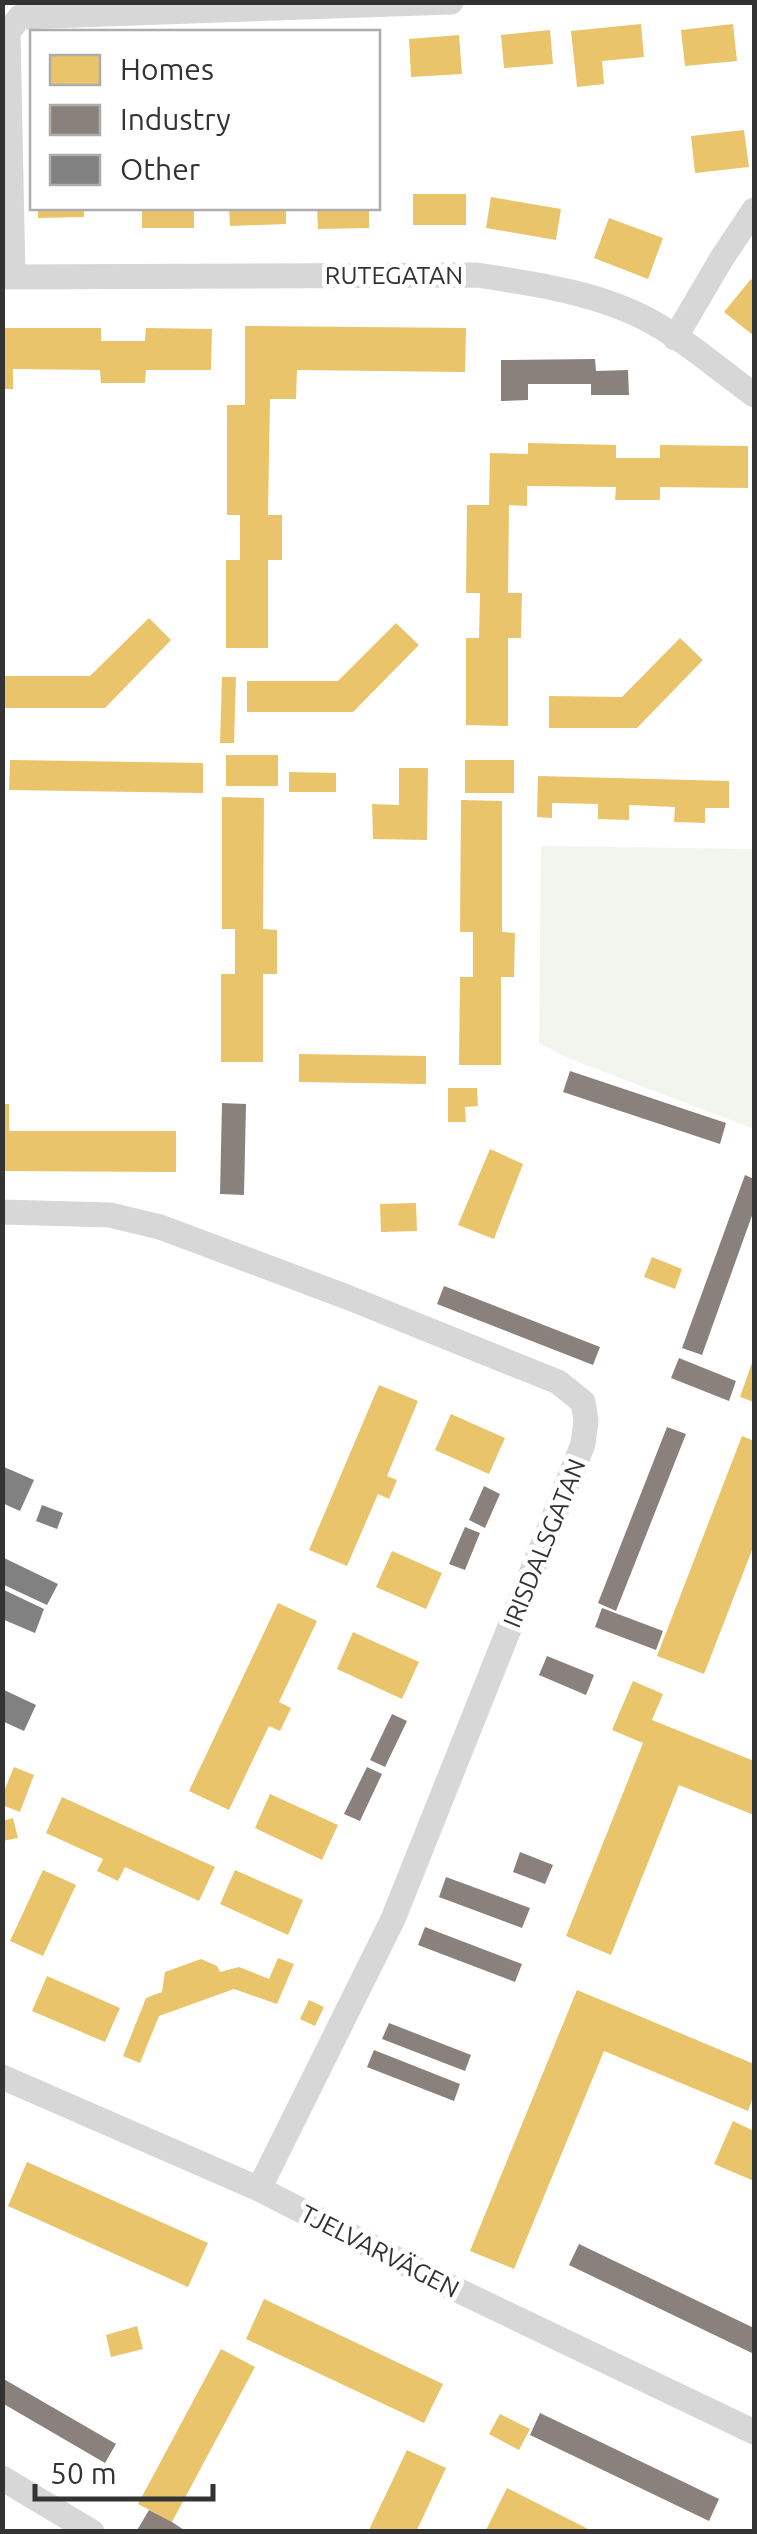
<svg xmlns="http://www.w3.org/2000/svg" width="757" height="2534" viewBox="0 0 757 2534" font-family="Ubuntu,sans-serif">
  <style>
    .green { fill: #f1f5ed }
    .homes { fill: #e9c46a }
    .industry { fill: #8a817c }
    .building { fill: #818181 }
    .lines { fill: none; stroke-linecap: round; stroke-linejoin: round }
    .street { stroke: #d7d7d7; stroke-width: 25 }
    .labels { text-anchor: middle; stroke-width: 10; stroke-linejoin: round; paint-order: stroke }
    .street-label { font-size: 25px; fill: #333; stroke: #fff }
  </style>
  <rect width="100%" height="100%" fill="#fff"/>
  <path class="green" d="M541,846L754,849V1129L568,1058L539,1043Z"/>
  <path class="homes" d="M641,24L644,57L602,61L604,84L577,87L571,31Z
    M733,24L737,61L685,66L681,30Z
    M550,30L553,64L504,68L501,35Z
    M459,35L462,74L411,77L409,39Z
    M744,130L749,167L695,173L691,136Z
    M413,194H466V225H413Z
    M491,197L561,209L556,240L486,228Z
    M38,208H84V217L38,218Z
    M142,208H194V228H142Z
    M229,208H286V224L230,226Z
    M317,208H369V228L318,229Z
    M609,218L663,238L648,279L594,258Z
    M751,279L754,282V336L724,312Z
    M245,326L466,328L465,372L297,370L296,399H270L268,515H282V560H268V648H226V560H240V515H227V405H245Z
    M2,328H101V341H145L146,328L212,329L211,370H146L145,383H101L100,370L13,369V389H2Z
    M528,443L616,445V458H660V445L748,446V488L660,487V500H615L616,487L527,486V506L509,505L508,593H522L521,638H508V726L466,725V638H479L480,593H466L467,505H489L490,453L528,454Z
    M149,618L171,640L105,708H2V676H90Z
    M396,623L419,645L353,712H247V681H338Z
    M680,638L703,660L637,728H549V696L622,697Z
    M222,677H236L234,743H220Z
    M226,755H278V786H226Z
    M10,760L203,763V793L9,790Z
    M465,760H514V793H465Z
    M399,768H428L427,840L373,839L372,804L399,805Z
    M289,772L336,773V792H289Z
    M538,776L729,781V808H705V823L674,822L675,807L629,805V820L598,819V804L552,803V818L537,817Z
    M222,797L264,798L263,929L277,930V974H263V1062H221V974H235V929H222Z
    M461,800L502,801V932L515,933L514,977H501V1065H459L460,977H473V932H460Z
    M299,1054L426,1056V1084L299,1082Z
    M448,1088H477L478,1106L465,1107L466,1122H448Z
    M2,1104H9V1131H176V1172L2,1171Z
    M490,1149L523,1164L494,1239L458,1225Z
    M416,1203L417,1231L381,1232L380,1204Z
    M652,1257L682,1269L675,1289L644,1277Z
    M754,1357V1402L740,1397Z
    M379,1385L418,1401L387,1476L397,1480L389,1499L378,1494L347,1566L309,1550Z
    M451,1414L505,1438L489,1474L435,1450Z
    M742,1436L754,1441V1545L704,1674L657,1656Z
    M392,1551L442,1573L426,1609L376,1587Z
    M278,1603L317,1621L279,1702L291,1708L280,1731L269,1726L229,1810L189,1791Z
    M353,1632L419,1662L402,1699L337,1669Z
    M633,1681L663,1694L652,1720L754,1761V1815L679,1785L611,1955L566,1936L643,1743L612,1730Z
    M14,1767L34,1775L20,1812L2,1805V1796Z
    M270,1794L338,1825L322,1860L255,1828Z
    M62,1797L215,1867L199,1901L125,1867L118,1881L97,1871L103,1859L46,1833Z
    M13,1818L18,1838L2,1841V1821Z
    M43,1870L76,1885L43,1956L10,1941Z
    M235,1870L303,1900L288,1935L220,1904Z
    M278,1958L294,1964L277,2004L234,1989L159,2016L140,2063L123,2056L146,1998L162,1992L165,1972L201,1959L217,1966L220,1972L239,1967L269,1979Z
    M47,1976L120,2008L105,2042L32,2011Z
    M577,1990L754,2064V2095L748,2111L604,2051L514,2269L470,2251Z
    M309,2000L324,2007L315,2026L300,2019Z
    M733,2121L754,2131V2181L714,2164Z
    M27,2162L208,2243L188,2287L8,2206Z
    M264,2299L443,2384L424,2423L246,2339Z
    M137,2326L143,2349L111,2357L106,2335Z
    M221,2349L255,2367L172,2522L138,2504Z
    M500,2414L530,2429L519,2450L489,2434Z
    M407,2450L446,2468L416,2532H368Z
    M507,2488L594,2532H485Z"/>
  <path class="industry" d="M595,359L596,371L628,370L629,395H591V384H528V400L501,401V360Z
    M570,1071L726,1123L720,1144L563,1092Z
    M222,1103L246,1104L244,1195L220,1194Z
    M745,1175L754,1179V1210L702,1355L682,1348Z
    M444,1286L600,1347L593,1365L437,1304Z
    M679,1358L736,1381L729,1401L671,1378Z
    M667,1427L686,1434L616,1611L598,1603Z
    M484,1486L500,1494L485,1528L469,1520Z
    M465,1527L480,1533L465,1570L449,1564Z
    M602,1608L663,1631L656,1650L595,1627Z
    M547,1656L594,1675L586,1695L539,1675Z
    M392,1714L407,1721L385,1767L370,1760Z
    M367,1767L382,1774L360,1821L344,1814Z
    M520,1852L553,1865L545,1884L513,1872Z
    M446,1877L530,1908L522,1928L439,1897Z
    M425,1927L522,1964L515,1982L418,1945Z
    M389,2023L471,2055L465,2071L382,2039Z
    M374,2050L460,2084L454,2101L367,2067Z
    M579,2244L754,2328V2354L569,2265Z
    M2,2378L116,2444L105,2463L2,2403Z
    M540,2413L719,2499L709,2521L530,2435Z
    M149,2510L172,2522L187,2532H136Z"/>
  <path class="building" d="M4,1467L34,1480L20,1511L2,1503Z
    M42,1505L63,1513L57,1529L36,1521Z
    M2,1557L58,1584L47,1605L2,1584Z
    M2,1589L44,1609L35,1633L2,1619Z
    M2,1689L36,1705L24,1731L2,1721Z"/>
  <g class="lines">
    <path class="street" d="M2,277L477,275C535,284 600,293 652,322C688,342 721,371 754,395
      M13,277L8,32L20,17L451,2
      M675,338L722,258L754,210
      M2,1212L110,1215L160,1227L347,1297L558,1382L583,1402L586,1421L583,1444L393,1919L259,2189
      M2,2077L259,2189L451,2287L754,2432
      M2,2478L92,2532"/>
  </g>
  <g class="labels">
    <g class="street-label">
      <text x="394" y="284">RUTEGATAN</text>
      <text transform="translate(544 1543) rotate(-68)" y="9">IRISDALSGATAN</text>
      <text transform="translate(380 2251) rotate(27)" y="9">TJELVARVÄGEN</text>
    </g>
  </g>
  <rect width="757" height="2534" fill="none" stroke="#333333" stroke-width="10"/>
  <rect x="30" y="30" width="350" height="180" fill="#ffffff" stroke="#adadad" stroke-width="2.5"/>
  <rect x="50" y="55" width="50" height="30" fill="#e9c46a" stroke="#adadad" stroke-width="2.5"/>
  <text x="120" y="80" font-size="30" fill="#333333">Homes</text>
  <rect x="50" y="105" width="50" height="30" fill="#8a817c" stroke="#adadad" stroke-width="2.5"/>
  <text x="120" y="130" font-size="30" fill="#333333">Industry</text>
  <rect x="50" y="155" width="50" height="30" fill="#818181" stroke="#adadad" stroke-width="2.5"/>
  <text x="120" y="180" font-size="30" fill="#333333">Other</text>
  <path d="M35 2484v15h178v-15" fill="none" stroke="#333333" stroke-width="5"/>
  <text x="50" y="2484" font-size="30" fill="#333333" stroke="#ffffff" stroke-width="8" paint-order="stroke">50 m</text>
</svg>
